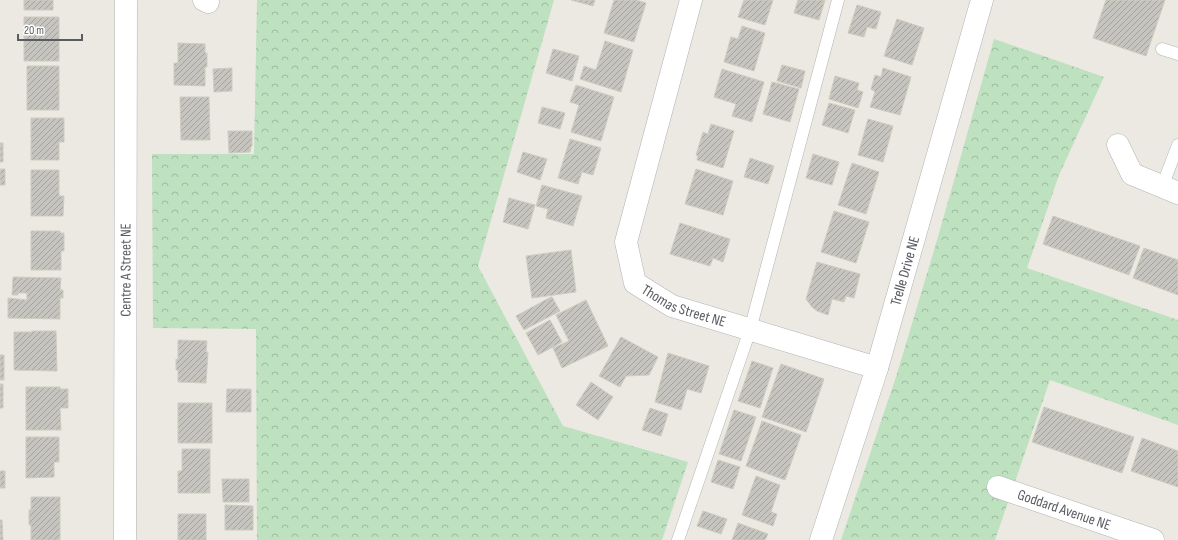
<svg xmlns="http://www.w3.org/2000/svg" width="1178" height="540" viewBox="0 0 1178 540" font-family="'Sofia Sans Condensed',sans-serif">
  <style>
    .park { fill: url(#park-crowns) }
    .building { fill: url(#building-hatch); stroke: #cfcbc0 }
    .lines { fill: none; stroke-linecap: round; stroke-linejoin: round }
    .service-casing { stroke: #b1b3b8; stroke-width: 13 }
    .minor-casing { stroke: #b1b3b8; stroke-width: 23 }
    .tertiary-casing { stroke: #b1b3b8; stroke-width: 23 }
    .service { stroke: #fff; stroke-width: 12 }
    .minor { stroke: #fff; stroke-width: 22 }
    .tertiary { stroke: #fff; stroke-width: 22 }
    .labels { text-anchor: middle; stroke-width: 3; stroke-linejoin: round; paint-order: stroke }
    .street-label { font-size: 15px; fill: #595c61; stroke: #fff }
  </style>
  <defs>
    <pattern id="park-crowns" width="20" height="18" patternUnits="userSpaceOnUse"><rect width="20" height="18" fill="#bee1c0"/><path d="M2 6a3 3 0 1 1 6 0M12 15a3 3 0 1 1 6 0" fill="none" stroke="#9dba9f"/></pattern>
    <pattern id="building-hatch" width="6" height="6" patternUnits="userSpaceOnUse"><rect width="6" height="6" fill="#c6c4be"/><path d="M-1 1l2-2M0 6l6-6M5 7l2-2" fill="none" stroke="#a4a29e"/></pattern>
  </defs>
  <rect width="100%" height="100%" fill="#ebe9e1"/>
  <path class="park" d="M257,0H554L478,266L563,426L688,462L662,540H257L256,329L153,328L152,154H254Z
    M994,39L1104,77L1059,175L1027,268L1178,320V425L1050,380L995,540H841L896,377L938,237Z"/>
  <path class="building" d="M24,0H53V10H24Z
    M571,0H595L593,6Z
    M614,0H636L646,3L634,42L604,33Z
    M744,0H773L765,25L738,17Z
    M798,0H825L819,20L794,13Z
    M1106,0H1165L1146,56L1093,38Z
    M857,5L881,12L876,29L867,27L864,37L848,33Z
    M24,17H59V61H24Z
    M897,19L924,28L912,65L884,56Z
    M742,26L765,33L754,71L724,62L731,37L738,39Z
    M605,41L633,50L621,92L580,79L584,66L596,70Z
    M178,43L205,44V53H207V67H205V86L174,85V63H178Z
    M553,49L579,56L572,81L546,73Z
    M782,65L805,71L801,88L777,81Z
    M27,66H59V110H27Z
    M232,68V91L214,92L213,69Z
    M883,68L911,77L900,115L870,107L875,92L871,89L875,75L881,77Z
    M722,69L764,82L752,122L732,116L736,104L714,97Z
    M835,76L859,83L857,90L863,92L858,108L829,99Z
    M772,82L799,89L790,122L763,114Z
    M576,85L614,97L601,141L571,132L579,105L570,102Z
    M180,97H209L210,140H181Z
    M829,103L855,110L848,133L822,125Z
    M542,107L565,113L560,129L538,123Z
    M31,118H64V142H59V160H31Z
    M868,119L893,126L883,162L858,155Z
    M711,124L734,131L723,168L697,160L698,156L696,155L703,132L708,134Z
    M228,131H252V146H251L250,152L229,153Z
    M570,139L601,148L593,175L582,172L578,184L558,178Z
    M0,143H3V162H0Z
    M523,152L547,159L540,180L517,172Z
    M813,154L839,162L832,185L806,178Z
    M750,158L774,166L768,184L744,177Z
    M852,163L879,172L866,214L838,205Z
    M0,169H5V185H0Z
    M696,169L733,181L723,215L685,204Z
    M31,170H59V196H64L63,216H31Z
    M542,185L582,196L573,226L546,218L548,209L536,206Z
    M509,198L535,205L528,229L503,222Z
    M834,211L869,222L856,263L821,252Z
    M1053,216L1140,246L1129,275L1043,244Z
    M680,223L730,239L723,262L713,258L710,266L670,254Z
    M31,231H60V233H64V251H61V270H31Z
    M1144,248L1178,260V295L1133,278Z
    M571,250L576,292L532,298L526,256Z
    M817,262L860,274L854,298L846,296L844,302L832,299L828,315L817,311L812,307L806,299Z
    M13,277L61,278L60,290H63V298H60V319L8,318V298L27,300V293H18V295H12Z
    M551,297H552L560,311L524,330L516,316Z
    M586,300L608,346L562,368L553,348L569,341L556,315Z
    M550,320L562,342L538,355L526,333Z
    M32,331H56L57,371L14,370V332H32Z
    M621,337L658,357L649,375L626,376L620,387L599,376Z
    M178,340L207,341L206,352H208L206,383L178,382V370H176V359L178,360Z
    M668,353L709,366L701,393L687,389L681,410L655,402Z
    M0,355H4V380H0Z
    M752,361L773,368L760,408L738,401Z
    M781,364L824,379L806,432L762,417Z
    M591,382L613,397L598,420L576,405Z
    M0,384H3V408H0Z
    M26,387H60V389H68V408H60L61,430H26Z
    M227,389H251V412H226Z
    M178,403H212V443H178Z
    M1044,407L1134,437L1122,473L1032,442Z
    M650,408L668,414L661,436L642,430Z
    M734,410L756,417L741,461L719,454Z
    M762,421L801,435L785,480L746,466Z
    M26,437H59V462H54V477L26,478Z
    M1142,438L1178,451V487L1131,471Z
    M182,449H210V493H178V471H182Z
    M718,460L740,467L733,489L711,482Z
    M0,471H5V488H0Z
    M756,476L780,485L771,512L777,514L773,526L742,515Z
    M222,479H249V502H223Z
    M31,497H60V540H31V525H29V510H31Z
    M225,505L253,506V530H225Z
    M703,511L727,519L721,534L697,526Z
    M178,514H206V540H178Z
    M0,520H2L3,540H0Z
    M738,523L768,534L765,540H732Z"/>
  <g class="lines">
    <g class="service-casing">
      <path id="service" d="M1162,49L1178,54
        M1162,187L1178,145
        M678,540L750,330L838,0"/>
    </g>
    <g class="minor-casing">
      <g id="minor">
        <path d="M204,0L208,2"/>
        <path id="s1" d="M691,0L626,242L635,283L672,306L877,368"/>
        <path d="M1118,145L1132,174L1178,193"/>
        <path id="s2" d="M998,487L1153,540"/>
        <path id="s3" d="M125,540L126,0"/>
      </g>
    </g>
    <g class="tertiary-casing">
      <g id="tertiary">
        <path id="s4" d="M821,540L877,368L982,0"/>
      </g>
    </g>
    <use href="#service" class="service"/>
    <use href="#minor" class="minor"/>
    <use href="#tertiary" class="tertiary"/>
  </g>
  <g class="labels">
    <g class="street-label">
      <text dy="5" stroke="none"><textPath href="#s3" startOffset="270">Centre A Street NE</textPath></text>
      <text dy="5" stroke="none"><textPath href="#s4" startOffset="282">Trelle Drive NE</textPath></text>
      <text dy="5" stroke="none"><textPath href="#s1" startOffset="347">Thomas Street NE</textPath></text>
      <text dy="5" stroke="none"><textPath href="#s2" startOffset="70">Goddard Avenue NE</textPath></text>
    </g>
  </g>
  <path d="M18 34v6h64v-6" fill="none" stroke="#595c61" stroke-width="2"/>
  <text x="24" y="34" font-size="12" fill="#595c61" stroke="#ffffff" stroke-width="3" paint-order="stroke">20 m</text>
</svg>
